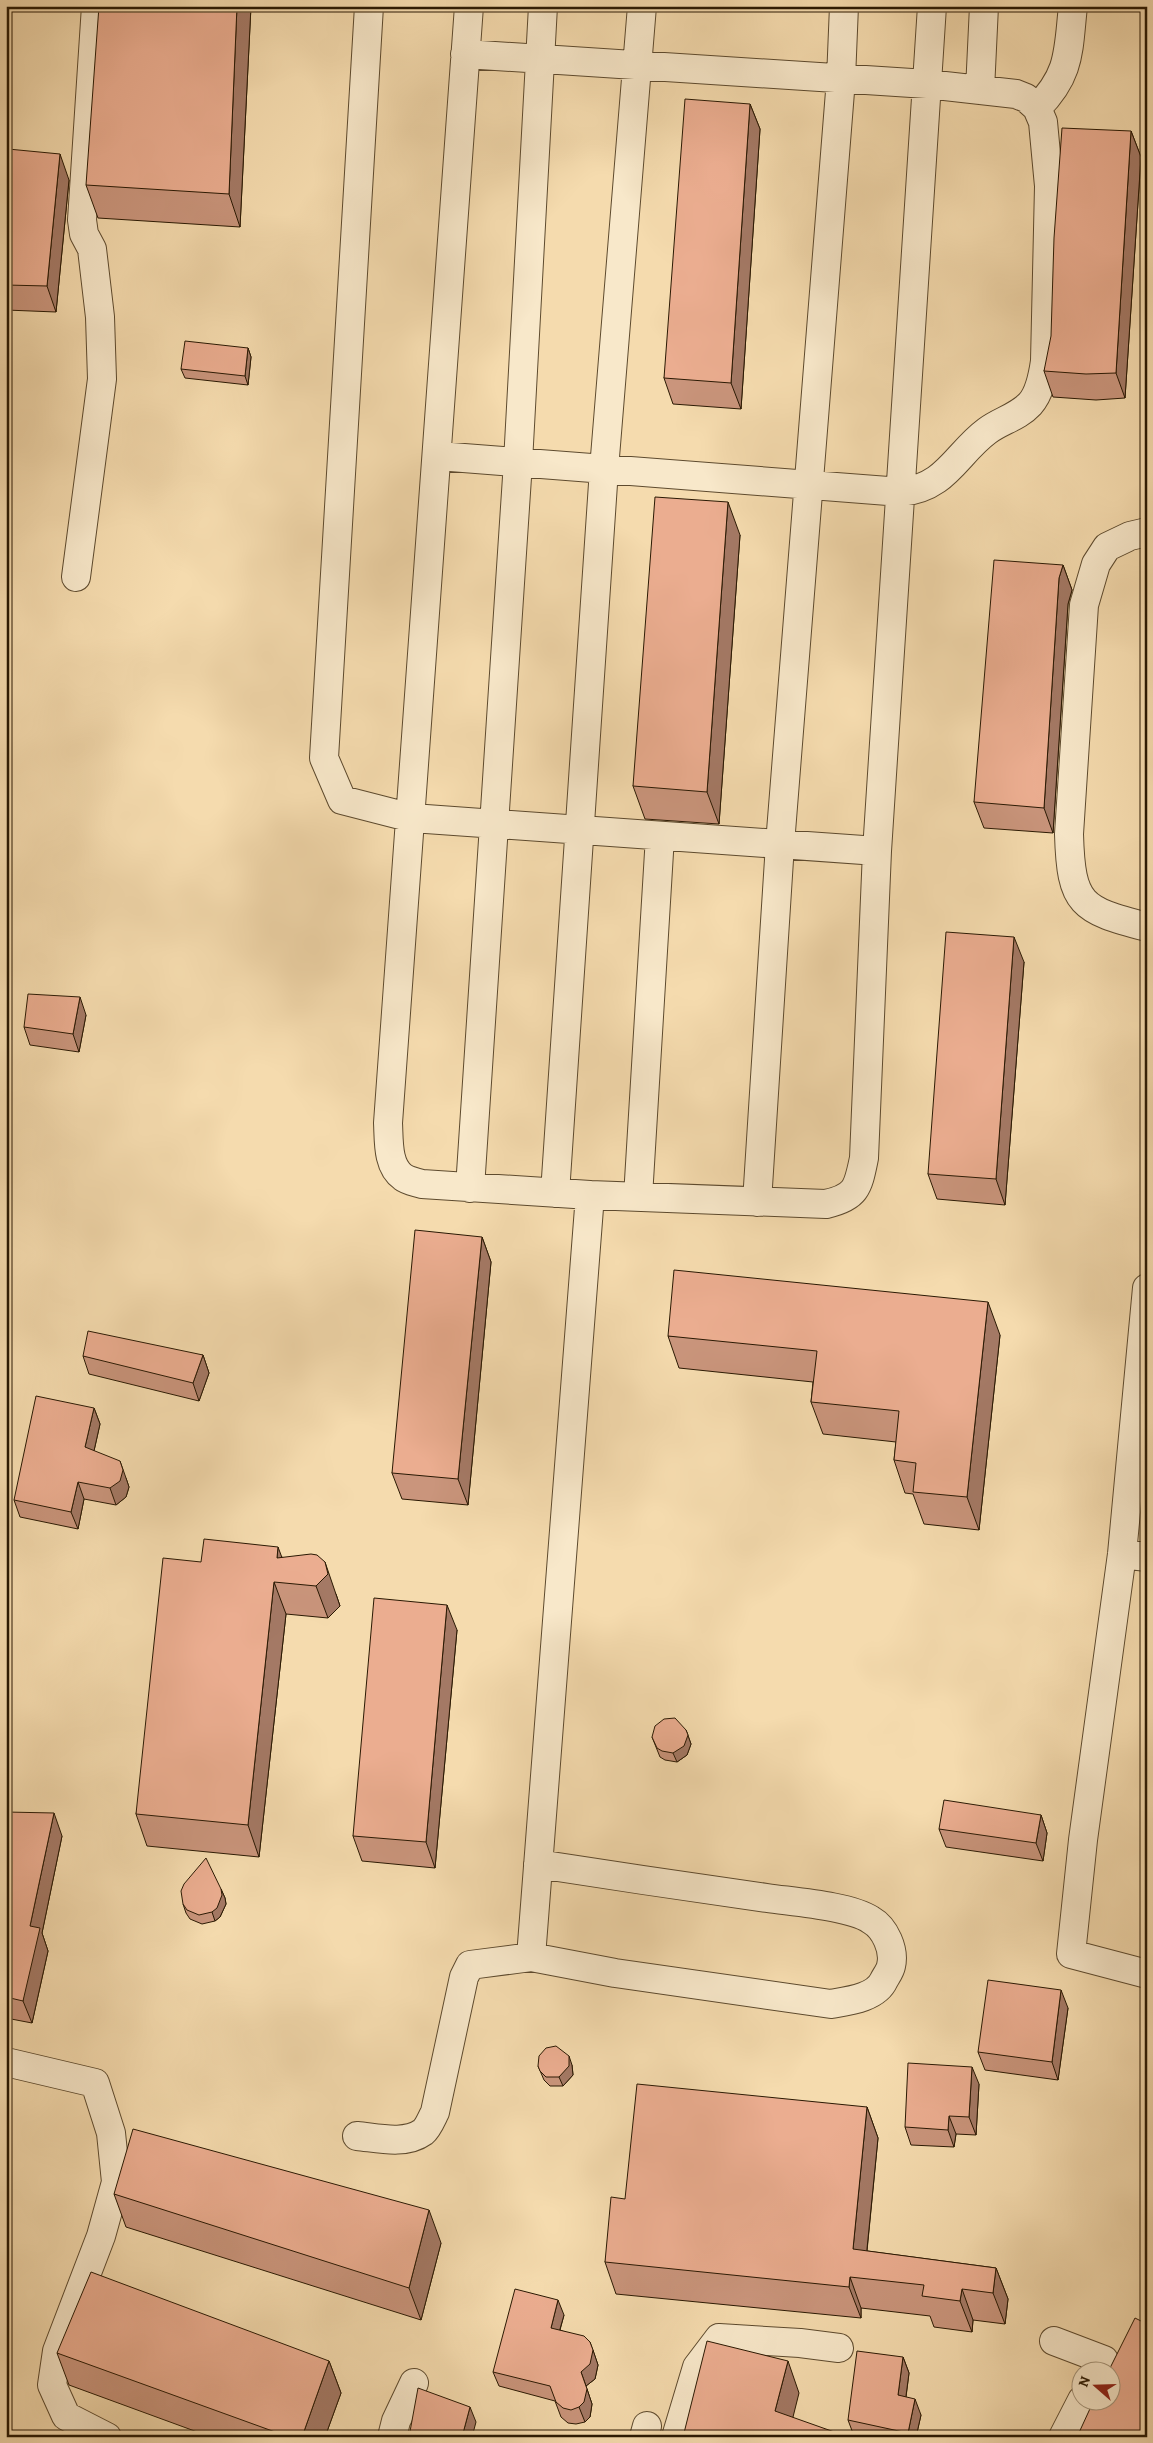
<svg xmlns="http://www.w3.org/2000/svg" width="1153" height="2443" viewBox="0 0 1153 2443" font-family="Alegreya,serif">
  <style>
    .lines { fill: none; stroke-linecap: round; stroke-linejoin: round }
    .minor-casing { stroke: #5d4a2e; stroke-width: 30 }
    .minor { stroke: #f8e8ca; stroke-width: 28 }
    .wall { fill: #ca957c; stroke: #2a1903 }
    .shaded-wall { fill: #a47965; stroke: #2a1903 }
    .building { fill: #ebad90; stroke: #2a1903 }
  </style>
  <rect width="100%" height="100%" fill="#f5dbae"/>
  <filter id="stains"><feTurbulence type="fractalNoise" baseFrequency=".004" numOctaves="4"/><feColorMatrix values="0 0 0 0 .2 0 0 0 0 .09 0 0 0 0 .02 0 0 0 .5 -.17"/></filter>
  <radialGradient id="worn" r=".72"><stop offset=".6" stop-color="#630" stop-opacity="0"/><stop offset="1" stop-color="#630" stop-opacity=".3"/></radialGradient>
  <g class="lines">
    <g class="minor-casing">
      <path id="minor" d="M369,6L324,758L342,800L412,818L877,851
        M469,6L388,1123C389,1140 387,1166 403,1177C408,1181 416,1182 422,1184L590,1195L826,1204C857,1197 858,1187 864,1158L877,851L932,6
        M980,90L984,6
        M1037,108C1071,74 1068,51 1073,6
        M438,456L901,492C946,488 956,454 987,431C1000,421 1018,417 1030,404C1040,393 1043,375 1045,361L1049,186L1043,122L1037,108L1026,98L1016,94L927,84L465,54
        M1147,532L1130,536L1107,547L1096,564L1084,605L1069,834C1071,905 1081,910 1147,927
        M76,577L102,379L100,317L92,249L84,234L82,220L96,6
        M470,1188L518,462L543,6
        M555,1193L604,469L642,6
        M638,1197L660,836
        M757,1202L780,844L841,79L844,6
        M1147,1288L1122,1554L1083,1840L1071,1954L1147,1974
        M1122,1554L1147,1557
        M531,1957L590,1195
        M6,2062L95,2083L111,2133L116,2182L101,2236L57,2351L52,2385L66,2416L107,2437
        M357,2136C378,2138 405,2145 423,2132C428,2128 432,2118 435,2112L464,1977L470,1965L531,1957L615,1973L831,2004C848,2001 876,1998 884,1980C886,1976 890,1971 891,1966C895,1950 885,1928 871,1920C850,1906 794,1902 767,1898C691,1887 614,1876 538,1864
        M1054,2341L1104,2360L1098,2370
        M392,2437L396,2421L414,2383
        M644,2437L647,2426
        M676,2437L697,2367L719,2338L800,2343L839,2348
        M1063,2437L1082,2400"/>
    </g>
    <use href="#minor" class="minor"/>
  </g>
  <path class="wall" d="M251,6L240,227L98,218L86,185Z
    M750,104L760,129L741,409L673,404L664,378Z
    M1131,131L1141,157L1125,398L1096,400L1053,397L1044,371Z
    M6,170L69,180L56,312L6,310Z
    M248,348L251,357L248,385L185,378L181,369Z
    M740,535L719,824L645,819L633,786Z
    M1063,565L1072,590L1068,604L1053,833L984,828L974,802Z
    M1024,962L1005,1205L937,1199L928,1174Z
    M86,1015L79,1052L30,1045L24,1027Z
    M482,1237L491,1262L468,1505L402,1499L392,1473Z
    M1000,1335L979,1530L924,1524L913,1494L905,1493L894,1460L896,1442L823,1434L811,1402L813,1382L679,1368L668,1336Z
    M203,1355L209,1373L199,1401L89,1374L83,1356Z
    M94,1408L100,1424L94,1451L126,1478L129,1487L126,1497L116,1505L84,1499L78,1529L20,1517L14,1500Z
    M282,1557L336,1594L340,1606L328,1618L286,1614L259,1857L147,1846L136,1814L201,1562Z
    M457,1630L435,1868L362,1861L353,1836Z
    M686,1730L691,1744L687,1755L677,1762L665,1760L660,1757L652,1737Z
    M6,1812L62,1836L42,1933L48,1951L32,2023L6,2018Z
    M1041,1815L1047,1833L1043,1861L946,1847L939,1829Z
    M221,1889L225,1898L226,1904L220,1917L215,1921L202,1924L190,1919L186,1913L183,1904Z
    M1068,2008L1058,2080L985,2070L978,2052Z
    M572,2065L573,2075L563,2086H550L544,2080L538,2066Z
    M979,2084L976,2135L956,2134L954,2147L911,2145L905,2127Z
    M867,2107L878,2138L867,2251L996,2268L1008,2299L1005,2324L973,2320L972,2332L934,2327L930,2316L861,2308V2318L616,2294L605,2262L625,2199Z
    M114,2194L441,2243L421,2320L126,2227Z
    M564,2315L560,2330L590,2342L598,2365L595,2379L586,2386L592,2404L590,2417L585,2422L576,2424L568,2423L561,2417L555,2401L499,2386L493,2372Z
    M57,2353L329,2361L341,2393L325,2437H211L69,2385Z
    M903,2357L909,2373L906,2397L921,2415L916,2437L854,2436L848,2420Z"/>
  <path class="shaded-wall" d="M237,6H251L240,227L229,194Z
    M750,104L760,129L741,409L731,383Z
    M1131,131L1141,157L1125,398L1116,373Z
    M60,154L69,180L56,312L47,286Z
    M248,348L251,357L248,385L245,376Z
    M728,502L740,535L719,824L707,792Z
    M1063,565L1072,590L1068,604L1053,833L1044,808L1059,578Z
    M1014,937L1024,962L1005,1205L996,1179Z
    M80,997L86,1015L79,1052L73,1034Z
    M482,1237L491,1262L468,1505L458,1479Z
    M988,1302L1000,1335L979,1530L967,1497Z
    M203,1355L209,1373L199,1401L193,1383Z
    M94,1408L100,1424L91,1464L85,1447Z
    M120,1461L126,1478L129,1487L126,1497L116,1505L110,1488Z
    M78,1482L84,1499L78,1529L71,1512Z
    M278,1547L290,1579L277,1558Z
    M325,1562L340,1606L328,1618L316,1586Z
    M274,1582L286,1614L259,1857L248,1825Z
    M447,1605L457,1630L435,1868L426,1842Z
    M686,1730L691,1744L687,1755L677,1762L673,1753Z
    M54,1813L62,1836L42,1933L48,1951L32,2023L23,2001L30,1926Z
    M1041,1815L1047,1833L1043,1861L1036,1843Z
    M221,1889L225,1898L226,1904L220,1917L215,1921L212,1912Z
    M1061,1990L1068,2008L1058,2080L1052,2062Z
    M569,2056L572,2065L573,2075L563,2086L559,2077Z
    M972,2067L979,2084L976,2135L969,2117Z
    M867,2107L878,2138L864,2279L853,2249Z
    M949,2116L956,2134L954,2147L948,2130Z
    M429,2210L441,2243L421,2320L409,2288Z
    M996,2268L1008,2299L1005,2324L993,2293Z
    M850,2277L861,2308V2318L849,2287Z
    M962,2289L973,2320L972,2332L960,2301Z
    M558,2300L564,2315L556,2343L551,2328Z
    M593,2350L598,2365L595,2379L586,2386L581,2372Z
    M903,2357L909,2373L904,2411L898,2395Z
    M329,2361L341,2393L325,2437H302Z
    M788,2361L799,2393L788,2437L775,2411Z
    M587,2389L592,2404L590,2417L585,2422L579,2407Z
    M915,2399L921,2415L916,2437H909L908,2433Z
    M470,2407L476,2422L472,2437H462Z"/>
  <path class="building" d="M99,6H237L229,194L86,185Z
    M685,99L750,104L731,383L664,378Z
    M1062,128L1131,131L1116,373L1086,374L1044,371L1051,336L1054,238Z
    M8,149L60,154L47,286L6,285V170Z
    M185,341L248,348L245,376L181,369Z
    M655,497L728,502L707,792L633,786Z
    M994,560L1063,565L1059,578L1044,808L974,802Z
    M946,932L1014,937L996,1179L928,1174Z
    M28,994L80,997L73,1034L24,1027Z
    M415,1230L482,1237L458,1479L392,1473Z
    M674,1270L988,1302L967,1497L913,1492L916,1463L894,1460L899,1411L811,1402L817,1351L668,1336Z
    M88,1331L203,1355L193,1383L83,1356Z
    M36,1396L94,1408L85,1447L120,1461L123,1470L120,1481L110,1488L78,1482L71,1512L14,1500Z
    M204,1539L278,1547L277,1558L311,1554L317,1555L325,1562L328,1574L316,1586L274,1582L248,1825L136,1814L163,1558L201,1562Z
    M374,1598L447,1605L426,1842L353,1836Z
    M675,1718L686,1730L688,1735L684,1746L673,1753L662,1751L657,1748L652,1737L655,1726L664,1719Z
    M944,1800L1041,1815L1036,1843L939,1829Z
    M6,1812L54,1813L30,1926L40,1928L23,2001L6,1997Z
    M206,1858L221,1889L222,1895L217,1908L212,1912L199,1915L187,1910L183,1904L181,1891L184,1884Z
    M988,1980L1061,1990L1052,2062L978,2052Z
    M556,2046L569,2056V2066L559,2077H546L540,2071L538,2066L539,2056L546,2048Z
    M908,2063L972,2067L969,2117L949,2116L948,2130L905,2127Z
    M637,2084L867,2107L853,2249L996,2268L993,2293L962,2289L960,2301L922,2296L924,2285L850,2277L849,2287L605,2262L611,2197L625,2199Z
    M133,2129L429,2210L409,2288L114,2194Z
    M91,2272L329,2361L302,2437H289L57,2353Z
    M515,2289L558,2300L551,2328L584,2336L590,2342L593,2350L590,2364L581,2372L587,2389L584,2402L579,2407L571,2410L563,2408L556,2402L550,2386L493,2372Z
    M1135,2318L1147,2324V2437H1077L1094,2400H1110V2370H1109Z
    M707,2341L788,2361L775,2411L840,2434L839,2437H683Z
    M857,2351L903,2357L898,2395L915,2399L908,2433L848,2420Z
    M418,2388L470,2407L462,2437H409Z"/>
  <rect width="1153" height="2443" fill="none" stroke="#f5dbae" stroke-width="25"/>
  <rect x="8" y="8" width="1138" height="2428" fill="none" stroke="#2a1903" stroke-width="2.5"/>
  <rect x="12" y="12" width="1128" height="2418" fill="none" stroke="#2a1903"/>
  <g transform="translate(1096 2386) rotate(290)"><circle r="24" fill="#f8e8ca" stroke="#a6957a"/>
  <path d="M0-4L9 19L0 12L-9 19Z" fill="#8f2418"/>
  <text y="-8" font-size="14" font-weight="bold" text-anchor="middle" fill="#2a1903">N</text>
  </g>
  <rect width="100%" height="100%" filter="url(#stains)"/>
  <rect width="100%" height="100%" fill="url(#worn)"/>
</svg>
